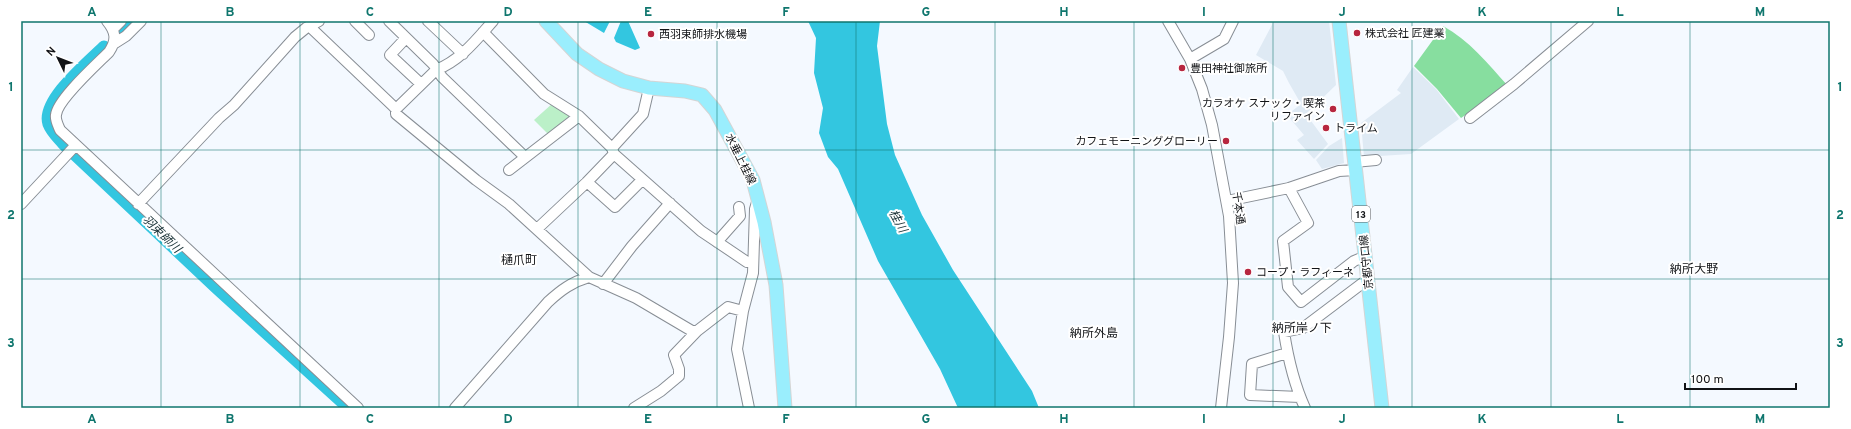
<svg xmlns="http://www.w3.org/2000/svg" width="1851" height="429" viewBox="0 0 1851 429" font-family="Overpass,'Noto Sans JP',sans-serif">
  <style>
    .built { fill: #dfeaf4 }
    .green { fill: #bbf0c8 }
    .forest { fill: #87de9f }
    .water { fill: #33c6e0 }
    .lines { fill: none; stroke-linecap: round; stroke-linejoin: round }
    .river { stroke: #33c6e0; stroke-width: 13 }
    .minor-casing { stroke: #888e95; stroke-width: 12 }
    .major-casing { stroke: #d4d5d5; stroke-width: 15 }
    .minor { stroke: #fff; stroke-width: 10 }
    .major { stroke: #9aeefd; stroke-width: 13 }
    .grid { fill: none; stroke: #0f766e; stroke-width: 1; stroke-opacity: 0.55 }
    .poi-dot { fill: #b7263f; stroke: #fff; stroke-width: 1.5 }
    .labels { text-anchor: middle; stroke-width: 4; stroke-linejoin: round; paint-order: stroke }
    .shield { fill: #fff; stroke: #585a5c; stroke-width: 1 }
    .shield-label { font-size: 10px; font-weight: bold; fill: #111316 }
    .poi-label { font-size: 11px; fill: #111316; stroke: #fff; text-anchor: start }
    .street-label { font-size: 11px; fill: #111316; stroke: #fff }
    .water-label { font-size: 12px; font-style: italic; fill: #183035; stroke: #fff }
    .neighbourhood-label { font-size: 12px; fill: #111316; stroke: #fff }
    .neatline { fill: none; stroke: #0f766e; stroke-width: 1.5 }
    .grid-label { font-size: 13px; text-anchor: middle; font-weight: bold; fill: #0f766e }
  </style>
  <rect width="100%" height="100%" fill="#f4f9ff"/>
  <path class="built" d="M1274,21H1329L1336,85L1306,114L1328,144L1314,159L1297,140L1304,135L1287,115L1301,104L1289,83L1283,71L1256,55Z
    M1413,67L1436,89L1459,119L1411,154L1364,157L1361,123L1401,93L1397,90Z
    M1342,138L1344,163L1322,169L1316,160L1329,146Z"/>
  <path class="green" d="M553,103L570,114V118L548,134L534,120Z"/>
  <path class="forest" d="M1443,26C1469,40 1488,64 1508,86L1461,118L1437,89L1414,66Z"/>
  <path class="water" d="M584,21H610L604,33Z
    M621,21H628L640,48L635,50L616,42L614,38Z
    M808,21H880L877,46L887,124L895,155L922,215L953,270L1032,391L1039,408H958L940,369L878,261L838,169L828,157L819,133L823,108L814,73L816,38Z"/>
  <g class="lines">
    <path class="river" d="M122,30L131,21
      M104,47C89,62 41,101 49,124C52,132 59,138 64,144L217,288L349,408"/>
    <g class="minor-casing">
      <path id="minor" d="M107,21C116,32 117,40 109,52C97,64 57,100 56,115C55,120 58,125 60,130L358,408
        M355,21L369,35
        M389,21L433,64L442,77L525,157
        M428,21L463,54
        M1168,21L1190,59L1202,89L1212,125L1229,216L1233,283L1229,337L1221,408
        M309,26L393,106L396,109V114L476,180L509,204L589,277L636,298L692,331H697L728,307L743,311
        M113,29L121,21
        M483,32L544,94L579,116L612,148L614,154L701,231L747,262H753
        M406,38L390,55L421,84
        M115,43L126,36L141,21
        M1190,59L1224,39L1233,21
        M396,109L436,70C461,60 476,40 493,21
        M1470,118L1514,84L1588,21
        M612,148L643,114L649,88
        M614,154L587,182L615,207L642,180
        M1354,162L1376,160
        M509,170L579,116
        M1289,188L1308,223L1283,241L1288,287L1301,302L1354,261L1366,256
        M1227,201L1289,188L1339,171L1356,170
        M21,204L75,146
        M138,204L219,118L234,105L295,37L306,28L319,21
        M537,229L587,182
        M717,242L740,216L739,207
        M603,284L632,246L670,203
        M1287,353L1252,364L1250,395L1300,397
        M455,408L548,302C561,290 572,282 589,277
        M634,408L661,391L679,376V369L674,355L697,331
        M749,408L737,349L743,311L753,273L755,209L758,199
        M1305,408C1294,384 1288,358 1284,332L1303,328L1368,279"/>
    </g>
    <g class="major-casing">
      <path id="major" d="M546,21L577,54L599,69L623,81L649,88L685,91L702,95L715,110L753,180L764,222L776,285L785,408
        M1339,21L1382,408"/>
    </g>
    <use href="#minor" class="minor"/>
    <use href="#major" class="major"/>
  </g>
  <path class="grid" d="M161,21V408M300,21V408M439,21V408M578,21V408M717,21V408M856,21V408M995,21V408M1134,21V408M1273,21V408M1412,21V408M1551,21V408M1690,21V408M21,150H1830M21,279H1830"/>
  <g class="poi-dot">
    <circle cx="1357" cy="33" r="4"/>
    <circle cx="651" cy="34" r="4"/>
    <circle cx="1182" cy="68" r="4"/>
    <circle cx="1333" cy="109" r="4"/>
    <circle cx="1326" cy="128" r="4"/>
    <circle cx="1226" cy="141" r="4"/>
    <circle cx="1248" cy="272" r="4"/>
  </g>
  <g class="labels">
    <rect class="shield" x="1352" y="206" width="18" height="16" rx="3"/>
    <g class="shield-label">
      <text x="1361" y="218">13</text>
    </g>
    <g class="poi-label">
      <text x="1365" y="37">株式会社 匠建業</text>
      <text x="659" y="38">西羽束師排水機場</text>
      <text x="1190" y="72">豊田神社御旅所</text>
      <text x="1325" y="107" text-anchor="end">カラオケ スナック・喫茶<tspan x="1325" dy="13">リファイン</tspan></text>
      <text x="1334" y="132">トライム</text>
      <text x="1218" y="145" text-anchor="end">カフェモーニンググローリー</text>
      <text x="1256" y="276">コープ・ラフィーネ</text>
    </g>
    <g class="street-label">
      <text transform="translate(741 159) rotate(64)" y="4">水垂上桂線</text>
      <text transform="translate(1239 208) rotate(82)" y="4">千本通</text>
      <text transform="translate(1366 262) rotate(-96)" y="4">京都守口線</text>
    </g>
    <g class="water-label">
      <text transform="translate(898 221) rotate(61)" y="4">桂川</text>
      <text transform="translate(162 234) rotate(44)" y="4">羽束師川</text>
    </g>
    <g class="neighbourhood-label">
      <text x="519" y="264">樋爪町</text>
      <text x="1694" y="273">納所大野</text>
      <text x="1302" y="332">納所岸ノ下</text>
      <text x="1094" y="337">納所外島</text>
    </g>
  </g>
  <rect width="1851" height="429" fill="none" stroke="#ffffff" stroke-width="44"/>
  <g transform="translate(58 58) rotate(313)" stroke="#ffffff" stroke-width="3" paint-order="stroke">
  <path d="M0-3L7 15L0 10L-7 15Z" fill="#111316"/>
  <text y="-6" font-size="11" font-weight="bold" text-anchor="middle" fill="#111316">N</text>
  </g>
  <path d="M1685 383v6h111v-6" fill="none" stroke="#111316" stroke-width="2"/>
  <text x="1691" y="383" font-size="12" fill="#111316" stroke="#ffffff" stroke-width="3" paint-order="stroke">100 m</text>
  <rect x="22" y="22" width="1807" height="385" class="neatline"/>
  <g class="grid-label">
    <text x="92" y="16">A</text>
    <text x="230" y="16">B</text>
    <text x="370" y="16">C</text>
    <text x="508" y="16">D</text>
    <text x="648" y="16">E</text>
    <text x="786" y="16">F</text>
    <text x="926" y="16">G</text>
    <text x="1064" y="16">H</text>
    <text x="1204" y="16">I</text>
    <text x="1342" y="16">J</text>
    <text x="1482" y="16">K</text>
    <text x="1620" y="16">L</text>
    <text x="1760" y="16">M</text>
    <text x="11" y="91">1</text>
    <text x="1840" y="91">1</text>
    <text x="11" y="219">2</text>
    <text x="1840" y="219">2</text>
    <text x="11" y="347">3</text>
    <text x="1840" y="347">3</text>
    <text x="92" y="423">A</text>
    <text x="230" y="423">B</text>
    <text x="370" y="423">C</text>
    <text x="508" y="423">D</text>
    <text x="648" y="423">E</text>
    <text x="786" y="423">F</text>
    <text x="926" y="423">G</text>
    <text x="1064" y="423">H</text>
    <text x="1204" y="423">I</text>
    <text x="1342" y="423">J</text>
    <text x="1482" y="423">K</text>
    <text x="1620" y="423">L</text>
    <text x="1760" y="423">M</text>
  </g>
</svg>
